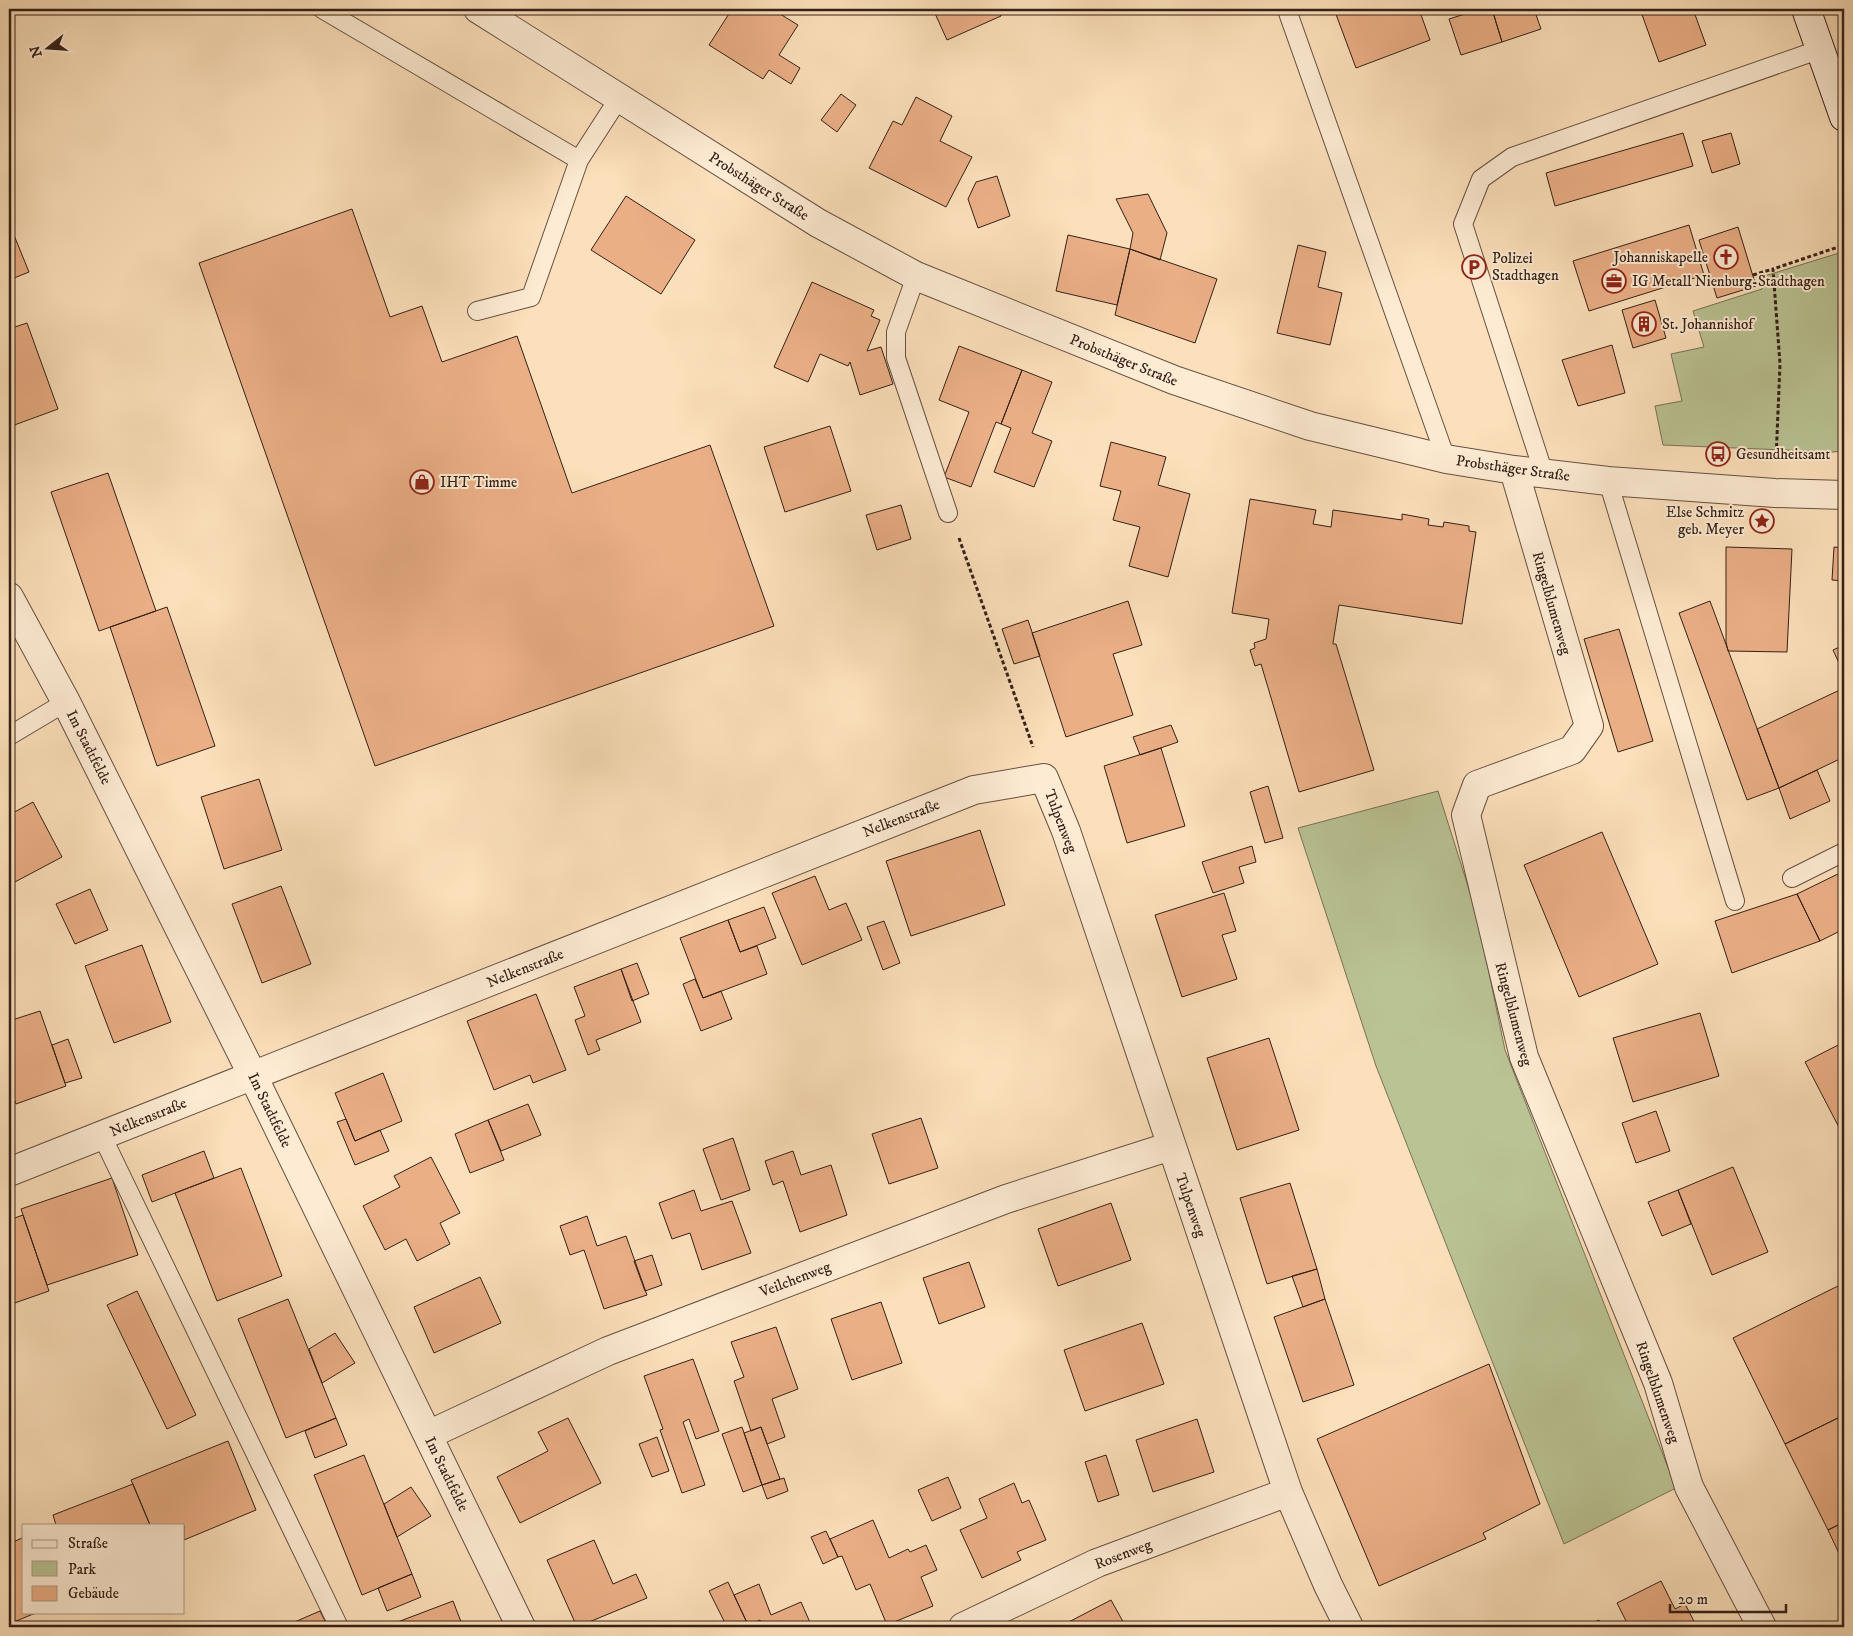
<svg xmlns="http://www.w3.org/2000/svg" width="1853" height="1636" viewBox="0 0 1853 1636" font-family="'IM FELL DW Pica',serif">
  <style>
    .green { fill: #bac394; stroke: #777256 }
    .building { fill: #ebaf86; stroke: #342018 }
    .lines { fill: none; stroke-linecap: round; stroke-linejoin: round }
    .lane-casing { stroke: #665041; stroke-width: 20 }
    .street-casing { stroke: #665041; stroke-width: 30 }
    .secondary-casing { stroke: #342018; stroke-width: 30 }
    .path { stroke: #342018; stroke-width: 3; stroke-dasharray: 4 2.5; stroke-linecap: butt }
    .lane { stroke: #fdebd3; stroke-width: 18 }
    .street { stroke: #fdebd3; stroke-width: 28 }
    .secondary { stroke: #fdebd3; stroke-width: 28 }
    .labels { text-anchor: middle; stroke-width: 4; stroke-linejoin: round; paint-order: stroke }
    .street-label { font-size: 15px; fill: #342018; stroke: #fdebd3 }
    .poi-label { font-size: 15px; fill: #342018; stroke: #fdebd3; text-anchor: start }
  </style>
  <rect width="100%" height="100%" fill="#fce0bb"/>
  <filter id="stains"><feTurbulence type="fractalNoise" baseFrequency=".004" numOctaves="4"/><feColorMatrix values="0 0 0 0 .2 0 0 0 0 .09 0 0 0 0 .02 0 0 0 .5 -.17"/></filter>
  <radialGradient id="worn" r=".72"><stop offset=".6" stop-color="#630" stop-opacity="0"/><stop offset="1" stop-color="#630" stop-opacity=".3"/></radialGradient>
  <path class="green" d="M1839,253L1844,266V451L1832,452L1663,445L1655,406L1682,401L1671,354L1704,347L1693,311L1762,289L1758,278Z
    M1438,791L1477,915L1505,1050L1676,1488L1564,1544L1376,1066L1298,828Z"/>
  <path class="building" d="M732,9H772L798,25L779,55L800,68L791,84L769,70L763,79L709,45Z
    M933,9H998L1001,16L947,40Z
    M1334,9H1419L1430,40L1356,68Z
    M1470,9H1492L1502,42L1461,55L1449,19L1471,12Z
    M1492,9H1534L1541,29L1502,42Z
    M1640,9H1693L1706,45L1659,62Z
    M841,94L856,105L837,132L821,120Z
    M916,97L952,116L940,141L972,157L946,207L869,168L893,121L902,125Z
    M1683,133L1693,166L1555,206L1546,173Z
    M1731,133L1740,164L1712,173L1702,141Z
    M997,176L1010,216L978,228L968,199L976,182Z
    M1148,194L1167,233L1160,260L1130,249L1133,233L1116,199Z
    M626,196L695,240L661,294L591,250Z
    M352,209L390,317L422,306L442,362L517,336L572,493L710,445L774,626L375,766L199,263Z
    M9,223L29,272L9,280Z
    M1689,225L1704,275L1589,311L1573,261Z
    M1738,227L1756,286L1717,298L1699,240Z
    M1068,235L1130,249L1117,305L1056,291Z
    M1298,245L1326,252L1318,287L1342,293L1330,345L1277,333Z
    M1130,249L1217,279L1195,343L1115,315Z
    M812,282L874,310L871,316L880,320L867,351L881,347L893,384L860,395L850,362L848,366L820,354L808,382L774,367Z
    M1655,300L1666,338L1633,348L1622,310Z
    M27,323L58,409L9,427V329Z
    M1612,345L1625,393L1578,406L1562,360Z
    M959,346L1022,370L1001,424L996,422L971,487L944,477L969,412L939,400Z
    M1022,370L1052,382L1032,433L1052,441L1034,487L994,472L1011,428L1001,424Z
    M830,426L851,491L785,512L764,447Z
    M1111,442L1166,457L1158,485L1190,494L1168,577L1129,566L1140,527L1113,520L1121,491L1100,486Z
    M108,473L156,611L99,631L51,492Z
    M1250,499L1316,510L1313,524L1331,527L1333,510L1402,520V514L1429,519L1428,525L1443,527L1444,522L1469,526V531L1476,532L1462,624L1339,605L1333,643V644H1336L1374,770L1299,792L1261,664L1255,666L1250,650L1255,648L1254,643L1266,639L1269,619L1232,613Z
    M901,505L911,539L877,550L866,515Z
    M1726,547L1792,549L1787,652L1728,651L1726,642Z
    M1834,547L1844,548V581L1832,580Z
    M1128,601L1142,645L1113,654L1133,715L1066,737L1032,633Z
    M1710,601L1779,788L1747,800L1679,613Z
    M167,607L215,746L157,766L110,627Z
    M1028,620L1040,656L1014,664L1002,629Z
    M1619,629L1653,741L1618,752L1584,639Z
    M1844,645V674L1833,650Z
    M1844,688V757L1779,788L1757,729Z
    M1171,725L1178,742L1140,755L1133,737Z
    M1161,748L1185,826L1127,843L1104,766Z
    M1817,770L1830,801L1790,819L1779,788Z
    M259,779L282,850L224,869L201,797Z
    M1268,786L1283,838L1265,843L1250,792Z
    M33,802L62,857L13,883L9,874V815Z
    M980,830L1005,905L911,936L886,861Z
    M1602,832L1658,964L1579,997L1524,865Z
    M1252,846L1256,862L1239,867L1244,883L1213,893L1202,862Z
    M1844,871V929L1820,941L1797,894Z
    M815,876L829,910L846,903L862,940L802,965L772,893Z
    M281,886L311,964L262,983L232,904Z
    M90,889L108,930L75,944L56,904Z
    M1224,893L1236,931L1222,935L1237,979L1182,997L1155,915Z
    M1797,894L1820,941L1732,973L1715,921Z
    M764,907L776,938L740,952L728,920Z
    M728,920L740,952L757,946L767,974L703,998L680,938Z
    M884,921L900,963L883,970L867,927Z
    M142,945L171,1022L114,1043L85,966Z
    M637,963L649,994L632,1001L621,969Z
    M621,969L641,1022L596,1040L600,1050L588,1055L575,1020L585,1016L574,987Z
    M695,979L703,998L721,991L732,1019L701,1031L683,984Z
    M536,994L566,1070L533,1083L530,1075L494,1090L467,1021Z
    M40,1011L66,1086L16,1104L9,1085V1021Z
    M1700,1013L1719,1076L1633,1102L1613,1038Z
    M1269,1038L1299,1130L1237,1150L1207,1058Z
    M68,1039L82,1078L65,1083L52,1045Z
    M1844,1042V1137L1805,1062Z
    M383,1073L402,1121L355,1141L335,1093Z
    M528,1104L541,1135L501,1151L488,1120Z
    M1656,1111L1670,1151L1636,1163L1622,1123Z
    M921,1118L938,1168L889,1184L872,1134Z
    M346,1119L355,1141L380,1130L389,1151L355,1165L337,1122Z
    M488,1120L504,1160L470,1173L455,1134Z
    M733,1138L750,1190L721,1200L703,1149Z
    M204,1151L214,1178L152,1202L142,1175Z
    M793,1151L801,1175L831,1165L847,1215L800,1232L783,1181L773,1185L765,1161Z
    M431,1157L460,1213L440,1223L450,1244L417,1261L406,1239L385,1250L363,1206L400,1187L394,1176Z
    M1733,1167L1768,1252L1712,1275L1678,1190Z
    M241,1168L282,1276L217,1301L175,1193Z
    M112,1178L138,1255L47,1285L21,1209Z
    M1290,1183L1317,1269L1267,1284L1240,1198Z
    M694,1190L701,1211L732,1201L751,1253L702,1270L690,1233L672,1239L659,1203Z
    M1678,1190L1691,1224L1662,1236L1648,1202Z
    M1111,1203L1131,1260L1058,1286L1038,1229Z
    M23,1215L49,1291L9,1305V1220Z
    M587,1216L597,1246L626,1236L647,1295L604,1309L584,1250L570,1255L560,1226Z
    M652,1255L662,1285L645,1291L634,1261Z
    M969,1262L985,1307L939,1324L923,1278Z
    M1317,1269L1325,1299L1303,1307L1292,1276Z
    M480,1277L501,1323L434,1353L414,1307Z
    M1842,1284L1844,1288V1415L1785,1444L1733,1338Z
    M137,1291L196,1415L167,1429L107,1305Z
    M288,1299L336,1418L286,1438L238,1319Z
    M1325,1299L1354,1385L1303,1402L1274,1317Z
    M881,1302L902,1363L852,1380L831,1319Z
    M1142,1323L1164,1384L1085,1411L1064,1350Z
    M776,1327L798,1389L772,1399L785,1437L767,1444L761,1427L751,1431L734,1381L744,1377L731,1342Z
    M335,1333L355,1363L322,1383L309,1349Z
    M693,1359L719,1431L696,1439L689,1419L683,1422L705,1485L682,1493L660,1430L663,1429L644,1376Z
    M1489,1364L1540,1504L1483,1533L1486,1539L1379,1586L1317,1439Z
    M1844,1415V1522L1828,1530L1785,1444Z
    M336,1418L347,1445L315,1458L305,1431Z
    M568,1418L601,1483L520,1523L497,1477L548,1451L538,1432Z
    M1197,1419L1214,1472L1153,1492L1136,1440Z
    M742,1427L762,1485L743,1492L722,1434Z
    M761,1427L780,1479L762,1485L744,1433Z
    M657,1437L669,1471L652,1477L639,1444Z
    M228,1441L256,1510L184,1540V1525H150L131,1480Z
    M364,1455L412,1574L362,1595L314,1475Z
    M1106,1455L1119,1495L1098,1502L1085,1462Z
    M948,1477L961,1508L932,1521L918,1490Z
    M784,1478L788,1491L767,1499L762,1485Z
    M1014,1483L1022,1503L1029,1500L1046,1540L1017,1552L1021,1560L982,1578L960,1530L987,1518L979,1499Z
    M133,1484L150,1525H56L53,1515Z
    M411,1487L431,1516L397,1537L384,1504Z
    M873,1520L889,1558L908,1549L910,1552L926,1545L937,1570L921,1577L933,1606L887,1625L870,1584L856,1590L842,1556L838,1557L830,1539Z
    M1844,1522V1564L1828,1530Z
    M826,1531L838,1557L823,1564L811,1537Z
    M24,1537V1612H38L9,1624V1544Z
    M594,1540L613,1584L636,1574L647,1598L577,1627L547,1560Z
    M412,1574L421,1597L387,1611L378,1588Z
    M1661,1581L1675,1609L1685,1604L1697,1627H1629L1617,1603Z
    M728,1582L734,1595L749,1627H727L709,1591Z
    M759,1584L771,1615L801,1602L812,1627H763L760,1620L748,1625L734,1595Z
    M1111,1600L1126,1627H1062L1061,1626Z
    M453,1601L463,1627H388L387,1626Z
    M320,1611L328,1627H283Z
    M1599,1620L1603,1627H1584L1585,1626Z"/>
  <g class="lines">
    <g class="lane-casing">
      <path id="lane" d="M322,9L579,160L619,98
        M1287,10L1446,459
        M916,276L896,332V358L948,513
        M477,311L531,297L579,160
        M1544,474L1463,224L1481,179L1512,157L1821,49
        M1608,481L1735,901
        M9,736L66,702
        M1792,878L1844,852
        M102,1136L339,1627"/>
    </g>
    <g class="street-casing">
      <path id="street" d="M478,9L818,223L916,276L1174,380L1310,426L1446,459L1514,470L1608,481L1775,493L1844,495
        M1514,470L1589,726L1572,750L1477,785L1466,815L1524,1057L1658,1383L1689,1487L1762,1627
        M9,597L66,702L253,1076L521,1627
        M9,1172L974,790L1044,778L1066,831L1288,1492L1328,1585L1349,1627
        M428,1435L608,1351L1006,1199L1171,1146
        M963,1627L1097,1563L1288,1492"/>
    </g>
    <g class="secondary-casing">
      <path id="secondary" d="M1806,9L1844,117"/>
    </g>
    <path class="path" d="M1753,275L1773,269
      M1776,460L1780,364L1773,269L1844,245
      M959,538L1033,747"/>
    <use href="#lane" class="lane"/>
    <use href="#street" class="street"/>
    <use href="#secondary" class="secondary"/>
  </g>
  <defs>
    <g id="church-ring" transform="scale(1.25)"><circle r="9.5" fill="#fdebd3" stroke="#8f2418" stroke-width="1.5"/><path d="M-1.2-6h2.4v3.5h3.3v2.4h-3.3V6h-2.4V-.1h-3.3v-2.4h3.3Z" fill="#8f2418"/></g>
    <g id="parking-ring" transform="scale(1.25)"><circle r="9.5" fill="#fdebd3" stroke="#8f2418" stroke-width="1.5"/><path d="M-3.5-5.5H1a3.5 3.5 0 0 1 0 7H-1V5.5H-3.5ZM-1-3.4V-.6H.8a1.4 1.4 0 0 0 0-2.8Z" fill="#8f2418"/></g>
    <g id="office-ring" transform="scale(1.25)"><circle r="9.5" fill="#fdebd3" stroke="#8f2418" stroke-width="1.5"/><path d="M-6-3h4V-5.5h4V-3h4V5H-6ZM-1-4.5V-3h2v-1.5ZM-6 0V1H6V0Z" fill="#8f2418"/></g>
    <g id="building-ring" transform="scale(1.25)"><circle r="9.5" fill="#fdebd3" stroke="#8f2418" stroke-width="1.5"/><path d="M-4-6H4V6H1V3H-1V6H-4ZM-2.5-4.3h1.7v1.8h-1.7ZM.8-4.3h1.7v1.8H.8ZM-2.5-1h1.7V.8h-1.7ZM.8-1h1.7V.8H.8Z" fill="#8f2418"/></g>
    <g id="bus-ring" transform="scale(1.25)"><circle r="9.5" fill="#fdebd3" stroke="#8f2418" stroke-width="1.5"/><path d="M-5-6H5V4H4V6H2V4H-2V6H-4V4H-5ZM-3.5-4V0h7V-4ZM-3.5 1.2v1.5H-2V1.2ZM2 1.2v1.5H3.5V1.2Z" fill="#8f2418"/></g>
    <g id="shop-ring" transform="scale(1.25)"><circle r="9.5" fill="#fdebd3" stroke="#8f2418" stroke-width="1.5"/><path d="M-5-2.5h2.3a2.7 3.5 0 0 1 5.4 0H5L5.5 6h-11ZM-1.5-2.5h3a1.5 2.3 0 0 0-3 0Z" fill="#8f2418"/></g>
    <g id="sight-ring" transform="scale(1.25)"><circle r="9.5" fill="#fdebd3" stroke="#8f2418" stroke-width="1.5"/><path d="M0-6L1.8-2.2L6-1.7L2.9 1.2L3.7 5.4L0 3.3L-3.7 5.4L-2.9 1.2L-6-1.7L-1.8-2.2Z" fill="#8f2418"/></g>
  </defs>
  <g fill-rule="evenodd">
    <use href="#church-ring" x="1726" y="257"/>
    <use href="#parking-ring" x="1474" y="267"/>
    <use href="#office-ring" x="1614" y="281"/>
    <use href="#building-ring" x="1644" y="324"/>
    <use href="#bus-ring" x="1718" y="454"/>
    <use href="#shop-ring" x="422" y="482"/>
    <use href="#sight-ring" x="1762" y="521"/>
  </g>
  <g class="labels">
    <g class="street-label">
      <text transform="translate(759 186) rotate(32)" y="5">Probsthäger Straße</text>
      <text transform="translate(1124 360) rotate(22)" y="5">Probsthäger Straße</text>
      <text transform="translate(1513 468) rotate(8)" y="5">Probsthäger Straße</text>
      <text transform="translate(1552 603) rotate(74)" y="5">Ringelblumenweg</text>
      <text transform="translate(89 747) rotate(63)" y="5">Im Stadtfelde</text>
      <text transform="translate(901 818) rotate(-21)" y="5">Nelkenstraße</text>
      <text transform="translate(1061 821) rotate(69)" y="5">Tulpenweg</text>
      <text transform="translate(525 968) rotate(-22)" y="5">Nelkenstraße</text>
      <text transform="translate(1514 1014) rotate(75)" y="5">Ringelblumenweg</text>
      <text transform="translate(270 1110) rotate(64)" y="5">Im Stadtfelde</text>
      <text transform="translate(148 1117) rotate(-22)" y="5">Nelkenstraße</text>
      <text transform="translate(1191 1205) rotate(71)" y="5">Tulpenweg</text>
      <text transform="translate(795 1279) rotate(-21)" y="5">Veilchenweg</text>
      <text transform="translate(1658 1392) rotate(71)" y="5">Ringelblumenweg</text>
      <text transform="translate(447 1474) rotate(64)" y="5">Im Stadtfelde</text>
      <text transform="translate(1123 1554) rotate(-21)" y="5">Rosenweg</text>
    </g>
    <g class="poi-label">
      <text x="1708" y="262" text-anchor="end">Johanniskapelle</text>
      <text x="1492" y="263">Polizei<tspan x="1492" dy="17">Stadthagen</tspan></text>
      <text x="1632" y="286">IG Metall Nienburg-Stadthagen</text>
      <text x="1662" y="329">St. Johannishof</text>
      <text x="1736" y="459">Gesundheitsamt</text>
      <text x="440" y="487">IHT Timme</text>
      <text x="1744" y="517" text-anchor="end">Else Schmitz<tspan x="1744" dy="17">geb. Meyer</tspan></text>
    </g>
  </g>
  <rect width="1853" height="1636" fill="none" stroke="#fce0bb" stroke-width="30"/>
  <rect x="10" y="10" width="1833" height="1616" fill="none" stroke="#342018" stroke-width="2.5"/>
  <rect x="15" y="15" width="1823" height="1606" fill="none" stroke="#342018"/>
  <rect x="22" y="1524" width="162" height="90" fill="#fdebd3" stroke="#ad9a88"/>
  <rect x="32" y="1540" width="25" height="8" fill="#fdebd3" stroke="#ad9a88"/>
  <text x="68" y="1548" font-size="15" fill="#342018">Straße</text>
  <rect x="32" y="1561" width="25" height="15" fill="#bac394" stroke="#ad9a88"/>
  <text x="68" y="1574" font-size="15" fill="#342018">Park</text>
  <rect x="32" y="1586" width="25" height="15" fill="#ebaf86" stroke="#ad9a88"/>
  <text x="68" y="1598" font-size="15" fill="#342018">Gebäude</text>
  <g transform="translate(48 48) rotate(253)" stroke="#fdebd3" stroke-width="4" paint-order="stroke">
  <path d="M0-4L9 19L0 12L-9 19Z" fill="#342018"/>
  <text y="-8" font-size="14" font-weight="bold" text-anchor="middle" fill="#342018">N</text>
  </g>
  <path d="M1670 1604v8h116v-8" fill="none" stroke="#342018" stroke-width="2.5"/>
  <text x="1678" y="1604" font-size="15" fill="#342018" stroke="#fdebd3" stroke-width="4" paint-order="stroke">20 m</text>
  <rect width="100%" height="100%" filter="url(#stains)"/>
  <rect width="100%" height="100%" fill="url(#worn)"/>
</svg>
